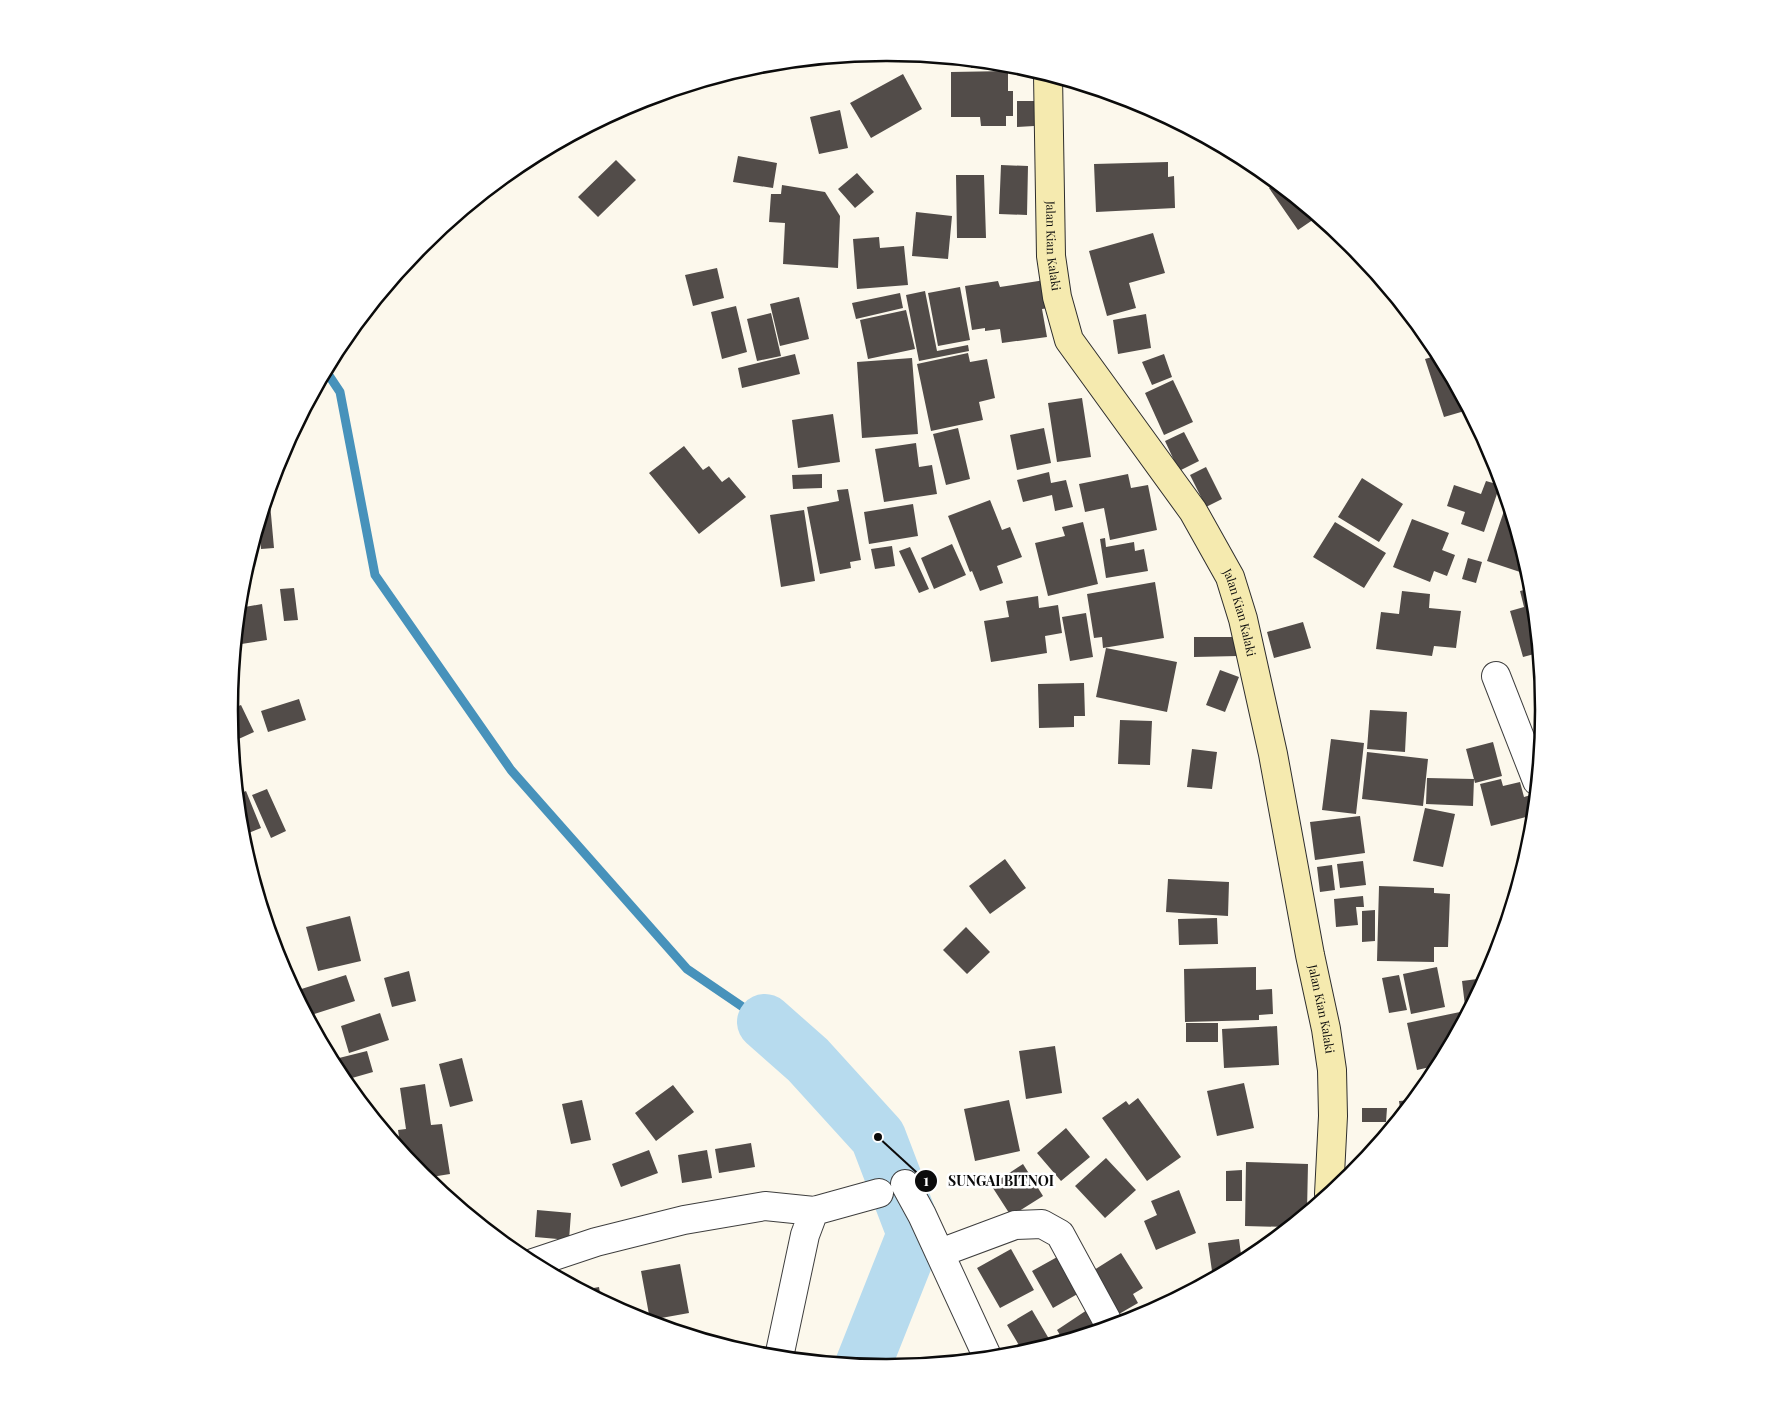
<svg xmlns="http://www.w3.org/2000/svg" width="1773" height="1420" viewBox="0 0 1773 1420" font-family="'Playfair Display',serif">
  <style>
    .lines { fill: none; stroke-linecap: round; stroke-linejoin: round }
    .stream { stroke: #4792bb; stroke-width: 9 }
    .river { stroke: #b7dbee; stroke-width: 56 }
    .building { fill: #524c49 }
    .street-casing { stroke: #3e3e3e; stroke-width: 30 }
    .secondary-casing { stroke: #2d2d2d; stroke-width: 30 }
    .street { stroke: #fff; stroke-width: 28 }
    .secondary { stroke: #f5eaaf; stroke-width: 28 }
    .labels { text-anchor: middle; stroke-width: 5; stroke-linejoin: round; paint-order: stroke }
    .street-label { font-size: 12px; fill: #0b0b0b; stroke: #fff }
    .rim { fill: none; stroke: #0b0b0b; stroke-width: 2.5 }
    .leader { fill: none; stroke: #0b0b0b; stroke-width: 2 }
    .callout-dot { fill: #0b0b0b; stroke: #fff; stroke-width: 2 }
    .mark-label { font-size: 15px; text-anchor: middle; font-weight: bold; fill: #fff }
    .callout-label { font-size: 14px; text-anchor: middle; font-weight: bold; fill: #0b0b0b; stroke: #fff; stroke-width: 5; stroke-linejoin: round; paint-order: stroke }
  </style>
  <rect width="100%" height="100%" fill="#fcf8ec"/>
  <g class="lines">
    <path class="stream" d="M326,371L340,392L375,575L511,770L687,969L765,1022"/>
    <path class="river" d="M765,1022L808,1060L878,1137L915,1234L863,1365"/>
  </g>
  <path class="building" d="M971,61L1013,65V66L971,68Z
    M1008,71V91H1013V116H1006V126H981L980,117H951V72Z
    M903,74L922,109L871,138L850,103Z
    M1017,101H1034V126L1017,127Z
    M840,110L848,148L819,154L810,117Z
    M738,156L777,163L773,188L733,182Z
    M616,160L636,180L598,217L578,197Z
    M1168,162V177L1174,176L1175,208L1096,212L1094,164Z
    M1001,165L1028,166L1027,215L999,214Z
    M857,173L874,192L855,208L838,189Z
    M956,175H984L986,238H957Z
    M1276,183L1295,199L1317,217L1298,230L1269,188Z
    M782,185L825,192L840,216L838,268L783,264L785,223L769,222L771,194H781Z
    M916,212L952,216L948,259L912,256Z
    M1153,233L1165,273L1129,283L1136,308L1107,316L1089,251Z
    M879,237L880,248L904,246L908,285L857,289L853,239Z
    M717,268L724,298L693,306L685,275Z
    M1045,280L1049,308L1042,309L1047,337L1002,343L1000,329L985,331V328L972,330L965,286L998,281L1000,287Z
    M960,287L970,340L938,346L928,293Z
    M925,291L937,351L968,345L969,351L919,361L906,295Z
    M900,293L903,308L856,319L852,303Z
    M799,297L809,339L780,346L770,304Z
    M736,306L747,352L722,359L711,312Z
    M906,310L915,349L868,359L860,320Z
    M771,313L781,356L757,361L747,319Z
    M1146,314L1151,348L1118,354L1113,320Z
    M968,353L970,362L987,359L995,398L979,402L983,420L931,431L917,364Z
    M795,354L800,374L742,388L738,368Z
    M1164,354L1172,377L1152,385L1142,362Z
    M1439,355L1468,410L1444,417L1425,359Z
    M912,358L918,434L862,438L857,362Z
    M1173,380L1193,422L1164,435L1145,393Z
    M1082,398L1091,457L1057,462L1048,403Z
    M833,414L840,462L798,468L792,420Z
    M958,428L970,479L946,485L933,434Z
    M1044,428L1051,463L1017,470L1010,435Z
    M1184,432L1199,461L1179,471L1165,441Z
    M916,443L919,467L932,465L937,494L884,502L875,449Z
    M684,446L703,470L709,466L722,482L729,477L746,497L699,534L649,473Z
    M1206,467L1222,499L1206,507L1190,475Z
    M1049,472L1051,483L1066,480L1073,507L1055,511L1052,495L1023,502L1017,480Z
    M822,474V488L793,489L792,475Z
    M1128,474L1131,488L1148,485L1157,530L1110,540L1104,508L1085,512L1079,484Z
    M1362,478L1403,504L1379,542L1338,517Z
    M1486,481L1500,485L1484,532L1461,524L1465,512L1447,506L1454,485L1481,494Z
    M848,489L861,560L850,562L851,568L820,574L807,507L839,501L837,490Z
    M269,492L274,548L261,549L259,526Z
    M990,500L1002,530L1010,527L1022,557L997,566L1003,583L980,591L972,571L970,572L948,516Z
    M1507,502L1523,553L1529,575L1487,561Z
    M913,504L918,536L869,544L864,512Z
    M804,510L815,581L781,587L770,515Z
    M1412,519L1449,533L1442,550L1455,555L1447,576L1434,571L1430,582L1393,567Z
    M1083,522L1098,584L1048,596L1035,543L1065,536L1062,527Z
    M1335,522L1386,553L1364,588L1313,557Z
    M1105,538L1106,547L1134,542L1135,551L1144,549L1148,571L1106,578L1100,539Z
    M952,544L966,575L934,589L921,558Z
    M892,546L895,566L875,569L871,549Z
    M910,547L929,589L919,593L899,551Z
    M1468,558L1482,562L1476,583L1462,579Z
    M1155,582L1164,638L1103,648L1102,637L1094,638L1087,594Z
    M294,588L298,620L284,621L280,589Z
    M1532,588L1538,653L1523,657L1510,611L1524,607L1520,591Z
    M1402,591L1430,594L1429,608L1461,611L1456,648L1434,646L1432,656L1376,649L1381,612L1399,614Z
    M1038,596L1039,608L1058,605L1062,633L1045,636L1047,653L991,662L984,621L1009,617L1006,601Z
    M262,604L267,640L235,645L239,608Z
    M1086,613L1093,657L1070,661L1062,617Z
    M1303,622L1311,648L1274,658L1267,632Z
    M1194,637H1238V656L1194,657Z
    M1106,648L1177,662L1167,712L1096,697Z
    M1220,670L1239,677L1225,712L1206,705Z
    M1084,683L1085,716H1074V727L1039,728L1038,684Z
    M299,699L306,720L268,732L261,711Z
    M241,705L254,732L232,742L229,710Z
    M1370,710L1407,712L1405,752L1367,749Z
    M1120,720L1152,721L1150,765L1118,764Z
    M1331,739L1364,743L1356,814L1322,810Z
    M1493,742L1502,776L1475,783L1466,749Z
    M1192,749L1217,752L1212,789L1187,787Z
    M1367,752L1428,759L1423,806L1362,799Z
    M1427,778L1474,779L1473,806L1426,804Z
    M1501,779L1503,786L1520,782L1524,797L1534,794V815L1491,826L1480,784Z
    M267,789L286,831L271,838L252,795Z
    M246,791L261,828L241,836L237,795Z
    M1425,808L1455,814L1443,867L1413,861Z
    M1360,816L1365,853L1315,860L1310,822Z
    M1005,859L1026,888L990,914L969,886Z
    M1363,861L1366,885L1340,888L1337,864Z
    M1332,865L1335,890L1320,892L1317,867Z
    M1168,879L1229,882L1228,916L1166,912Z
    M1379,886L1434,888V893L1450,894L1448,947H1434V962L1377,961Z
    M1363,896L1364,907H1356L1358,925L1336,927L1334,899Z
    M1375,910V941L1362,942V911Z
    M350,916L361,961L318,971L306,927Z
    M1217,918L1218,944L1179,945L1178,919Z
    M966,927L990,952L967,974L943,950Z
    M276,947L288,974H286L279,961Z
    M1256,967V990L1272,989L1273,1014L1259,1015V1020L1185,1022L1184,969Z
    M1437,967L1445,1007L1411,1014L1403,974Z
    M409,971L416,1001L392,1007L384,978Z
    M346,975L355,1001L308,1016L295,991Z
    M1399,975L1407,1010L1389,1013L1382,978Z
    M1485,978L1466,1014L1462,981Z
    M1460,1012L1462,1022L1451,1041L1447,1042L1448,1048L1439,1065L1417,1070L1407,1023Z
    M380,1013L389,1040L349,1053L341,1026Z
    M1186,1023H1218V1042H1186Z
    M1277,1026L1279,1065L1224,1068L1222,1029Z
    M1055,1046L1062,1093L1026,1099L1019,1051Z
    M367,1051L373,1072L345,1080L339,1058Z
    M462,1058L473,1101L450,1107L439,1064Z
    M1244,1083L1254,1128L1217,1136L1207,1091Z
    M425,1084L431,1125L442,1124L450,1174L425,1178L401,1150L398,1130L406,1129L400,1088Z
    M673,1085L694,1112L656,1141L635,1113Z
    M1138,1098L1181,1157L1147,1181L1102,1118L1126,1101L1129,1105Z
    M582,1100L591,1140L571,1144L562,1104Z
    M1009,1100L1020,1151L975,1161L964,1109Z
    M1413,1100L1401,1115L1399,1101Z
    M1362,1108H1387L1386,1122H1362Z
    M1066,1128L1090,1157L1061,1181L1037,1153Z
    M751,1143L755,1167L719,1173L715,1149Z
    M649,1150L658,1173L621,1187L612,1164Z
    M707,1150L712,1178L682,1183L678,1155Z
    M1106,1158L1136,1190L1105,1218L1075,1186Z
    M1246,1162L1308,1164L1307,1211L1288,1227L1245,1226Z
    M1023,1164L1043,1196L1011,1216L991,1185Z
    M1242,1170V1201H1226V1171Z
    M1179,1190L1196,1233L1156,1250L1144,1221L1157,1215L1151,1201Z
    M537,1210L571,1213L569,1240L535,1237Z
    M1239,1239L1242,1262L1213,1278L1208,1243Z
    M1011,1249L1034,1290L1000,1308L977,1268Z
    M1121,1253L1143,1288L1133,1294L1138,1303L1119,1314L1083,1277Z
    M1059,1256L1081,1292L1053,1308L1032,1271Z
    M680,1264L689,1313L650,1320L641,1271Z
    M599,1287L601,1299L583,1290Z
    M1093,1306L1107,1327L1063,1340L1057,1330Z
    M1032,1310L1052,1344L1023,1352L1007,1325Z"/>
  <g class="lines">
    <g class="street-casing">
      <path id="street" d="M1496,676L1537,781
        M905,1184L922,1215L988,1358
        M940,1253L1015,1225L1042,1224L1060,1234L1110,1326
        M533,1263L596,1242L684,1220L765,1206L814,1211L879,1193
        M779,1357L805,1235L814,1211"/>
    </g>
    <g class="secondary-casing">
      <g id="secondary">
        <path id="s1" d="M1048,75L1051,256L1057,297L1069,340L1193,511L1230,577L1243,619L1273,754L1310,955L1326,1029L1332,1070L1333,1116L1329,1194"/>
      </g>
    </g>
    <use href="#street" class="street"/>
    <use href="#secondary" class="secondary"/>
  </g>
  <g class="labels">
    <g class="street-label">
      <text dy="4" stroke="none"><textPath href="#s1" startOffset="171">Jalan Kian Kalaki</textPath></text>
      <text dy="4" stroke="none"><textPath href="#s1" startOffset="591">Jalan Kian Kalaki</textPath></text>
      <text dy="4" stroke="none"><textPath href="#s1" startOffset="996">Jalan Kian Kalaki</textPath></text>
    </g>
  </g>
  <path d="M0 0H1773V1420H0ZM886 61H887A648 648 0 0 1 1535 709V711A648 648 0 0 1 887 1359H886A648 648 0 0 1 238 711V709A648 648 0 0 1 886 61Z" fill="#fff" fill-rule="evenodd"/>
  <path class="rim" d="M886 61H887A648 648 0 0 1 1535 709V711A648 648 0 0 1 887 1359H886A648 648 0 0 1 238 711V709A648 648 0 0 1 886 61Z"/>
  <path class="leader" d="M878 1137L926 1181"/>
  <g class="callout-dot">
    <circle cx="878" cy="1137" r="5"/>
    <circle cx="926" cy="1181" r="12"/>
  </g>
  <g class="mark-label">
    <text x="926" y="1186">1</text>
  </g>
  <g class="callout-label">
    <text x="1001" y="1186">SUNGAI BITNOI</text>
  </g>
</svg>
